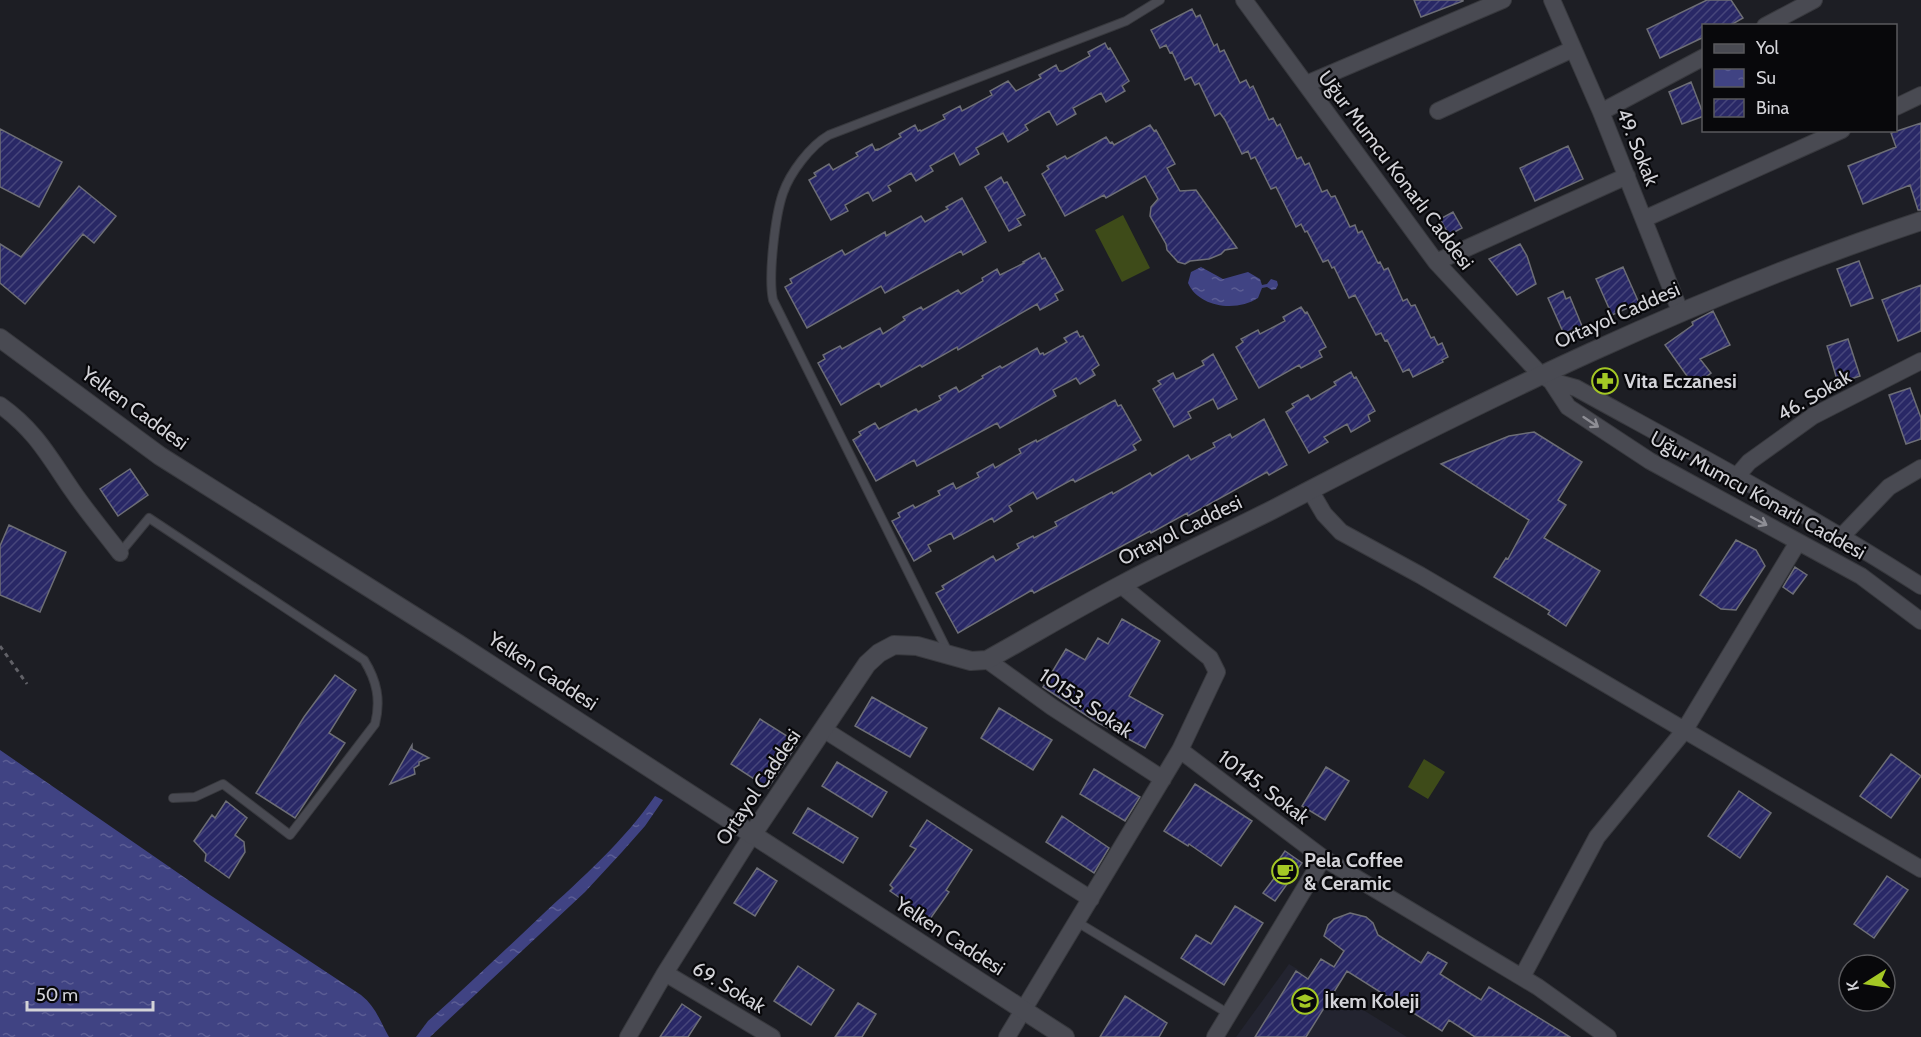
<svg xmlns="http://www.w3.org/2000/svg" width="1921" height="1037" viewBox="0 0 1921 1037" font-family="Cabin,sans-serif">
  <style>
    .built { fill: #232430 }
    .green { fill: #3e4b19 }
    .water { fill: url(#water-ripples) }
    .building { fill: url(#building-hatch); stroke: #6d6e76; stroke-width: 1.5 }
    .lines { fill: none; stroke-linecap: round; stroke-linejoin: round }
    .service-casing { stroke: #38393e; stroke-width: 10 }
    .minor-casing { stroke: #38393e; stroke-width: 18 }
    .tertiary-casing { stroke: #38393e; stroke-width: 20 }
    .path { stroke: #616167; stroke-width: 3; stroke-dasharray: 4.5 4.5; stroke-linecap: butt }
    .service { stroke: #494a52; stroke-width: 8 }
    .minor { stroke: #494a52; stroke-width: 16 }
    .tertiary { stroke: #494a52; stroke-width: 18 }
    .oneway { stroke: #8e8e95 }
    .labels { text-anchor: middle; stroke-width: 4.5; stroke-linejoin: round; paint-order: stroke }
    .street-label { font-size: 20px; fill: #d3d3d8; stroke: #08080b }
    .poi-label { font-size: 20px; font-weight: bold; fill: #d3d3d8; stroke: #08080b; text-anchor: start }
  </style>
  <defs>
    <pattern id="water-ripples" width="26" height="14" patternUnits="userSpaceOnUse" patternTransform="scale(1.5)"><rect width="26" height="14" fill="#404383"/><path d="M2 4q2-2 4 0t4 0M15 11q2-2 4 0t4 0" fill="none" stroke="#5b5d94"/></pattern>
    <pattern id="building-hatch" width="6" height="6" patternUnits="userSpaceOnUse" patternTransform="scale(1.5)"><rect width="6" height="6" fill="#292866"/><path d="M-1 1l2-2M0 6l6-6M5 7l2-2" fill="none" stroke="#47467b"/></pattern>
  </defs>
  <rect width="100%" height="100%" fill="#1d1e24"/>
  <path class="built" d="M1289,964L1407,1037H1236Z"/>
  <path class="green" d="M1123,215L1150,268L1122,282L1095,230Z
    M1424,759L1445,772L1428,799L1408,787Z"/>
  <path class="water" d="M1201,267L1223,279L1248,272L1260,279L1262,285L1267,284L1271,279L1277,281L1278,285L1276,289L1272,290L1267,287L1262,288L1258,298C1237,312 1199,308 1188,283L1191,272Z
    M0,750L210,895L361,995C376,1007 380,1021 389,1037H0Z
    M655,796L663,800L645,826L622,852L585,892L430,1037H416L428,1021C467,986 504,951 542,915C582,878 624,841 655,796Z"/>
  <path class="building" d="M1414,0H1463V1L1421,17Z
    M1707,0H1731L1743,18L1729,26H1704V37L1660,58L1647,29Z
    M1192,9L1196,17L1200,15L1214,46L1217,44L1220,52L1224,50L1240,83L1246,80L1250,88L1253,86L1269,120L1273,118L1277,126L1280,124L1297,159L1301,157L1305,165L1309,163L1322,192L1327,190L1331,197L1335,196L1350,227L1355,225L1358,233L1362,231L1378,263L1380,262L1384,270L1388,268L1403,301L1407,299L1411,306L1415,305L1431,338L1434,337L1438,345L1442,343L1448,357L1442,360L1443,362L1413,377L1409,369L1403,372L1387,340L1385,341L1381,333L1376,335L1355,295L1349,298L1334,267L1332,268L1328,260L1323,262L1307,231L1305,232L1301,224L1296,227L1276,187L1271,189L1255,157L1251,159L1248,151L1242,154L1225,120L1220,113L1215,116L1199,83L1195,85L1191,77L1185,80L1172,52L1170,53L1166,45L1160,48L1151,30Z
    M1105,43L1108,49L1110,48L1129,81L1122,86L1125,91L1106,102L1101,93L1073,108L1076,114L1057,125L1049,111L1025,125L1028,130L1008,142L1003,133L976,148L979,154L960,165L954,153L930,166L933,171L916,181L911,173L888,186L891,191L873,201L868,192L845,205L848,211L831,220L809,180L816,176L814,173L829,164L833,170L858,156L856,153L872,144L875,150L878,149V150L901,137L899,134L915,125L918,131L920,130L921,131L945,119L943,115L960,106L962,111L992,95L990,91L1008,81L1016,91L1041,78L1039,75L1056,65L1059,71H1063L1090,56L1088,52Z
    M1691,82L1704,116L1682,124L1669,92Z
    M1921,123V210H1918L1910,185L1863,204L1848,166L1896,147L1891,133Z
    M1150,125L1154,131L1156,130L1175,164L1167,168L1180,191L1196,190L1237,248L1225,250L1221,254L1209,259L1190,261L1185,264L1178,262L1167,250L1166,244L1150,216L1151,207L1158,199L1145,176L1106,198L1104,195L1065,216L1042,174L1049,169L1047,166L1065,156L1067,159L1106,137L1110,143L1112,142L1114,145Z
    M0,129L62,162L39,207L0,187Z
    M1568,146L1583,179L1535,201L1520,168Z
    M1001,177L1004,183L1007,182L1025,215L1017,219L1021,225L1009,231L985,187Z
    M79,186L116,216L94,243L83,234L25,304L0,283V244L21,257Z
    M962,198L986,242L963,255L961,251L885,293L881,286L807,328L785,287L792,283L790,279L842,250L845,255L885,232L886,236L921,216L925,222L948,209L946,207Z
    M1453,212L1462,228L1449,235L1440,219Z
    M1520,244L1527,256L1536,284L1517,295L1489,259Z
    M1039,253L1042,259L1045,258L1063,290L1055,294L1058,300L1040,310L1037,304L958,350L957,347L922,367L920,365L881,387L879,383L841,405L818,363L825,359L823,355L840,346L842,349L880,328L883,334L905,320L903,317L921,307L923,310L958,290L961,294L983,281L982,278L997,269L1000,275L1024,263L1023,262Z
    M1859,261L1873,298L1851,306L1837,269Z
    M1623,267L1639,303L1612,315L1596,279Z
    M1921,285V331L1898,341L1882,300Z
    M1563,291L1566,299L1570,297L1582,326L1564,334L1548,298Z
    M1301,307L1305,313L1307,312L1326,347L1319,351L1322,357L1301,368L1299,365L1259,388L1236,347L1243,342L1241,339L1258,330L1260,334L1285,321L1283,317Z
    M1713,311L1730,345L1700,359L1711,373L1694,386L1665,345L1693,325L1692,322Z
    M1077,331L1080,337L1083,336L1099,365L1092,370L1095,375L1080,384L1076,378L1053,390L1056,396L1000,428L997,423L917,466L914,460L876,481L853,440L861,435L859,432L875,423L879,429L916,409L918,412L941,400L939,396L956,387L959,392L983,378L982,376L1000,366L1002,368L1037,348L1040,354L1043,353L1044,355L1067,342L1064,338Z
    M1848,339L1860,376L1838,383L1827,346Z
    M1213,354L1237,399L1218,409L1213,399L1188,412L1191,418L1174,427L1153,389L1161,384L1158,381L1173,373L1176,379L1179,378L1204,365L1202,361Z
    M1351,372L1354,378L1356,377L1375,411L1368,415L1370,421L1351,432L1347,424L1324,437L1328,442L1309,453L1286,412L1294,407L1292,404L1308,395L1311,400L1336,385L1334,382Z
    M1910,388L1921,418V439L1906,444L1889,395Z
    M1115,400L1118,406L1121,405L1141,440L1133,445L1136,450L1075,482L1073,479L1037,499L1033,492L1009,506L1012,511L994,522L992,518L954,539L951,533L928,545L931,551L914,561L892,521L900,517L898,513L913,505L915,508L940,495L938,491L953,483L956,489L979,477L977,473L993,464L995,468L1021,453L1019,449L1036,440L1037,442Z
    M1264,419L1287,465L1269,475L1267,472L1188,516L1187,513L1151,533L1150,531L1034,593L1032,590L958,633L936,593L944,589L942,586L993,556L996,561L1019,548L1017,544L1033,536L1034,538L1057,526L1055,522L1112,492L1113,494L1150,473L1152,476L1188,455L1191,460L1215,447L1213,443L1230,434L1232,438Z
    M1534,432L1582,462L1558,500L1566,505L1544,538L1600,571L1566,626L1548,614L1550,611L1494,577L1506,558L1508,559L1529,520L1441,464L1509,436Z
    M130,469L148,495L118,516L100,489Z
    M9,525L66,552L40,612L0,595V546Z
    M1736,540L1756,550L1765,566L1736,610L1721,609L1700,595Z
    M1795,567L1807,575L1793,594L1783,587Z
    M1122,619L1160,641L1129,696L1163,715L1145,748L1095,721L1043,687L1066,649L1085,660L1098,638L1108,644Z
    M335,675L356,690L329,733L345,743L295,818L256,793L304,717Z
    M872,697L927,728L910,757L855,726Z
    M999,708L1052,740L1033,770L981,738Z
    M760,719L798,743L768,788L731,764Z
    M412,745V749L429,758L419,762V765L414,768L415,774L390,784Z
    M1891,754L1921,776L1891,818L1860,796Z
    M837,762L887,792L872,817L822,786Z
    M1326,767L1349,781L1325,820L1302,806Z
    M1094,769L1140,797L1125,821L1080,794Z
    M1195,784L1252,821L1221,866L1189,844L1188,846L1164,831Z
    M1739,791L1771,813L1740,858L1708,836Z
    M226,801L247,818L235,835L244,842L245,852L229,878L205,861L206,854L194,841L212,815L215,818Z
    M808,808L858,838L843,863L793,833Z
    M1062,816L1109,848L1094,873L1046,842Z
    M927,820L972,850L946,890L949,892L930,919L890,891L893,888L890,885L916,849L910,846Z
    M1285,851L1302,863L1275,901L1263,893L1282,868L1276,864Z
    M757,868L777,881L755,916L734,903Z
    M1887,876L1908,890L1874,938L1854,924Z
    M1235,906L1263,923L1224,985L1181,958L1196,935L1211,944Z
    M1350,913L1366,917L1373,923L1378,935L1421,963L1428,952L1447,963L1440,974L1481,1000L1489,987L1570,1037H1475L1449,1020L1442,1031L1347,971L1306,1037H1255L1296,971L1308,979L1321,959L1334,967L1344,951L1324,936L1328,925L1334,919Z
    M798,966L834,990L811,1025L774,1001Z
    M1125,996L1167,1023L1159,1037H1100Z
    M858,1003L876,1014L862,1037H835Z
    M682,1004L701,1017L688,1037H660Z"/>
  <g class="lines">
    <g class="service-casing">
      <path id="service" d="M120,553L149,518L364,660C377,681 381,700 375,724L290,835L223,784L195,797L173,798
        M949,654L773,300C768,277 775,216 783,193C790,173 810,146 829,135L1126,21L1160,0
        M1077,922L1229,1014"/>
    </g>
    <g class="minor-casing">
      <path id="minor" d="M1244,0L1436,262L1540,374L1551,381L1576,388C1692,452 1809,514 1921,586
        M1552,0L1601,112L1680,311
        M1765,26L1814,0
        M1306,84L1503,0
        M1896,107L1921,95
        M1438,111L1573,49
        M1601,112L1704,57
        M1644,219L1842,130
        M1436,262L1627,176
        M1551,381L1568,407L1650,461L1861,576L1921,621
        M0,405C35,430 48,455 72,490C87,512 104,532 120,553
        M1737,476L1749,462L1813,416L1921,361
        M1310,490L1324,514L1341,532L1420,575L1921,869
        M1842,536L1889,487L1921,468
        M987,660L1052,707L1163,779
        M823,729L1091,899
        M1180,750L1323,858
        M665,973L772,1037
        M1522,977L1597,837L1684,731L1798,542
        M628,1037L665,973L752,835
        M1007,1037L1180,750L1217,672L1210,658L1121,585
        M1215,1037L1323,858L1538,987L1608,1037"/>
    </g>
    <g class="tertiary-casing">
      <path id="tertiary" d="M0,338L160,456L457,643L1065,1037
        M752,835L867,664L879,653L894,645L917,646L971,661L987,660C1032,635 1077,608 1123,584C1172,558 1222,535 1272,510C1482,400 1695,296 1921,221"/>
    </g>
    <path class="path" d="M0,646L27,684"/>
    <use href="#service" class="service"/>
    <use href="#minor" class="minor"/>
    <use href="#tertiary" class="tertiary"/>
  </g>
  <defs><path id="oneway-shaft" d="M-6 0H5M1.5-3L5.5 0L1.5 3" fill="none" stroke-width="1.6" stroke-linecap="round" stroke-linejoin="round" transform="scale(1.5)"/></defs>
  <g class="oneway">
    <use href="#oneway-shaft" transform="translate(1591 422) rotate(34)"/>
    <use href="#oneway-shaft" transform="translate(1759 521) rotate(28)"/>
  </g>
  <defs>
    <g id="pharmacy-ring" transform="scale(1.35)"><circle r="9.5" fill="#08080b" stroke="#a4c825" stroke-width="1.5"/><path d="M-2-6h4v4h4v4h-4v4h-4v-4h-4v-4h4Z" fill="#a4c825"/></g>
    <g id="cafe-ring" transform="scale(1.35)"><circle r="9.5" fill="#08080b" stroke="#a4c825" stroke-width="1.5"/><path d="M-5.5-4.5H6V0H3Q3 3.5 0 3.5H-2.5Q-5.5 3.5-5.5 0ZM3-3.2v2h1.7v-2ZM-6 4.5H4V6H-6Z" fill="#a4c825"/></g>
    <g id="school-ring" transform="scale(1.35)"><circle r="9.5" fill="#08080b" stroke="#a4c825" stroke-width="1.5"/><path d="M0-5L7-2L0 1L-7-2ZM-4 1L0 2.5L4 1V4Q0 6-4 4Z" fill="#a4c825"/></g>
  </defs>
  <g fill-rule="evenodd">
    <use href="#pharmacy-ring" x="1605" y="381"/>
    <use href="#cafe-ring" x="1285" y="871"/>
    <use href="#school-ring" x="1305" y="1001"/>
  </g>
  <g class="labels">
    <g class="street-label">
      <text transform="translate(1638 147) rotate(68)" y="7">49. Sokak</text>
      <text transform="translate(1396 170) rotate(53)" y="7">Uğur Mumcu Konarlı Caddesi</text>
      <text transform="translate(1617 315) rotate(-24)" y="7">Ortayol Caddesi</text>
      <text transform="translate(1814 395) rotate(-30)" y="7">46. Sokak</text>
      <text transform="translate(135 408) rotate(36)" y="7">Yelken Caddesi</text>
      <text transform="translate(1758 495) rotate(29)" y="7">Uğur Mumcu Konarlı Caddesi</text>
      <text transform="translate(1180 530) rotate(-26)" y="7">Ortayol Caddesi</text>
      <text transform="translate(543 671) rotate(33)" y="7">Yelken Caddesi</text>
      <text transform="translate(1086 703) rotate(34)" y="7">10153. Sokak</text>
      <text transform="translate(758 787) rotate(-56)" y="7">Ortayol Caddesi</text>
      <text transform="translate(1264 787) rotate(37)" y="7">10145. Sokak</text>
      <text transform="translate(950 936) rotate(33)" y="7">Yelken Caddesi</text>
      <text transform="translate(729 987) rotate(31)" y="7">69. Sokak</text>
    </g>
    <g class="poi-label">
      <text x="1624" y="388">Vita Eczanesi</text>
      <text x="1304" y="867">Pela Coffee<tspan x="1304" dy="23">&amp; Ceramic</tspan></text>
      <text x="1324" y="1008">İkem Koleji</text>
    </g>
  </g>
  <rect x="1702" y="24" width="195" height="108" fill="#08080b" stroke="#59595d" stroke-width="1.5"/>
  <rect x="1714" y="44" width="30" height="9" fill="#494a52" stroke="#59595d" stroke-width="1.5"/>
  <text x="1756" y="54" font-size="18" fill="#d3d3d8">Yol</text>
  <rect x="1714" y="69" width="30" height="18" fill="url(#water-ripples)" stroke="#59595d" stroke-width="1.5"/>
  <text x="1756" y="84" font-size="18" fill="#d3d3d8">Su</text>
  <rect x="1714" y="99" width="30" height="18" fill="url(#building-hatch)" stroke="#59595d" stroke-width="1.5"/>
  <text x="1756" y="114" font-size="18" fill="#d3d3d8">Bina</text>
  <g transform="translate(1867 983) rotate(258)"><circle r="28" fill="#08080b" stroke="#59595d" stroke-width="1.5"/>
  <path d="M0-4.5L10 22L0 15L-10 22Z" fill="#a4c825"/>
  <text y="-9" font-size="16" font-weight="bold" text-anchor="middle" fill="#d3d3d8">K</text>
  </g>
  <path d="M27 1001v9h126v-9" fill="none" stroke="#d3d3d8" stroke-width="3"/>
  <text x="36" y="1001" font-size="18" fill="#d3d3d8" stroke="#08080b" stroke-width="4.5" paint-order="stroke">50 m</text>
</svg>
